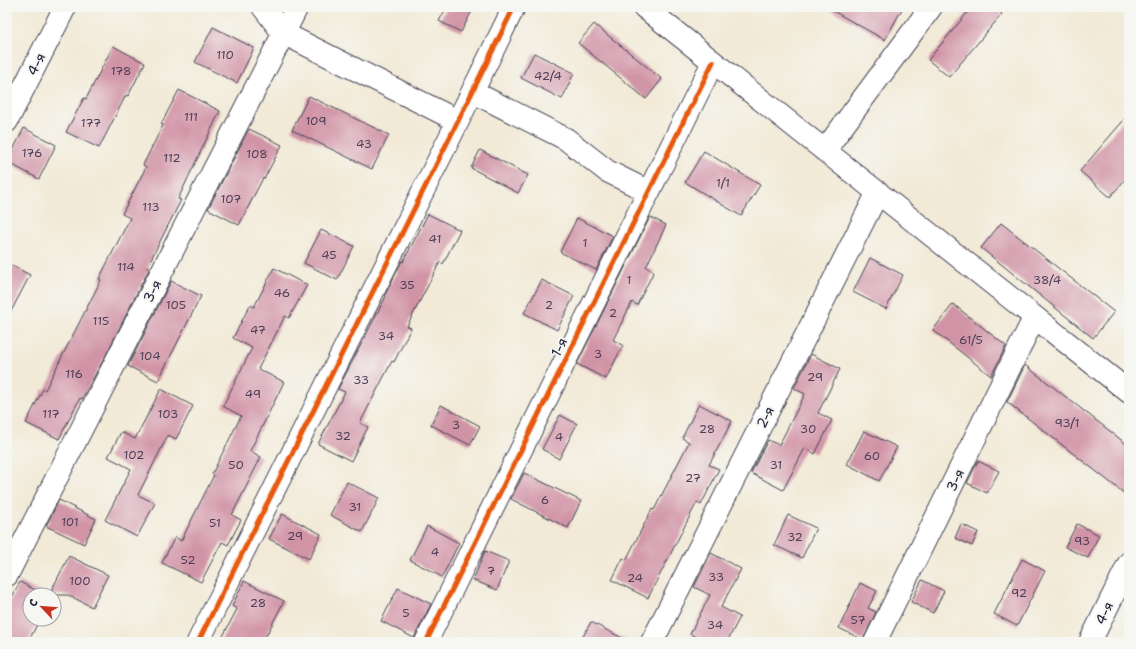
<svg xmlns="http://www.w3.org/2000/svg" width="1136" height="649" viewBox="0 0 1136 649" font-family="'Shantell Sans',sans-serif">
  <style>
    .building { fill: #d194a7 }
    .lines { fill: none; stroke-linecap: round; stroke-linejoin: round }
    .minor-casing { stroke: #414052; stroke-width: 24 }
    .minor { stroke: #fff; stroke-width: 22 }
    .cycleway-casing { stroke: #f6f6f2; stroke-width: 8 }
    .cycleway { stroke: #e8590c; stroke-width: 5 }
    .labels { text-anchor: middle; stroke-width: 4; stroke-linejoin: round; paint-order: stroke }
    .number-label { font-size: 12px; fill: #4e3e56 }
    .street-label { font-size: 14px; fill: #22223b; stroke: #f6f6f2 }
  </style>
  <rect width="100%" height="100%" fill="#f6f6f2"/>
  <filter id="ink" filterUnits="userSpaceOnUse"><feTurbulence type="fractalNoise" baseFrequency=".025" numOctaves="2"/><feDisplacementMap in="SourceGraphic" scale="8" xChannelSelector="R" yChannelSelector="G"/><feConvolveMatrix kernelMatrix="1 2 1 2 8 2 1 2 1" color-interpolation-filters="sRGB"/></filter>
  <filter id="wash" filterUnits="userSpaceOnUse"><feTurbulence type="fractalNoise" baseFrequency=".012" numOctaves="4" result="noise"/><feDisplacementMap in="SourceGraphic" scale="16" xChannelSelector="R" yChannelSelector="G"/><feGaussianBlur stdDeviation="0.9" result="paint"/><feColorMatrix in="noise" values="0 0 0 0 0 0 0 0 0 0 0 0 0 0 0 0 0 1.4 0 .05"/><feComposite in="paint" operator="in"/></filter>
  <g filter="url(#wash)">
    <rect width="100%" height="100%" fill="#f2ead7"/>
    <g id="blocks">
      <path class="building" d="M447,7H474L461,32L439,21Z
        M826,7H903L885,40Z
        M972,7H993L1002,14L949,77L928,60Z
        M594,24L662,79L646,99L578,43Z
        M213,27L254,48L237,83L195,62Z
        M113,46L145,63L128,96L126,95L99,148L66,132L84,98L86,99Z
        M534,53L574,73L562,99L521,78Z
        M179,90L220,111L178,199L181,200L153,255L147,268L149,269L106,355L82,399L80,398L59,439L26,423L43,389L45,390L74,333L101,280L99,279L130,218L122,214L146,167L143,165L163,125L161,124Z
        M309,96L389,135L372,169L292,130Z
        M1129,114V175L1110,197L1080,171Z
        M24,128L56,145L39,179L7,162Z
        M249,129L282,145L264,179L263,178L239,225L208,209Z
        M480,150L528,175L518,193L471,168Z
        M704,151L760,185L741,216L685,182Z
        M428,214L460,230L443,264L440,262L407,326L411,328L394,362L392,361L360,423L368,427L351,461L318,444L345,392L338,389L386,296L385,295L402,261L403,262Z
        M650,217L666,225L646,267L654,271L637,305L632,302L613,340L623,345L606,379L577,364Z
        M577,218L613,236L596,270L560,252Z
        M1001,223L1114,312L1093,338L981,248Z
        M321,230L354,246L337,280L304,263Z
        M870,258L903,275L886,309L853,292Z
        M7,263L30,275L7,319Z
        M274,268L307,285L289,318L285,316L258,369L284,382L250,451L261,457L232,515L241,520L228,545L222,542L201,582L162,563L175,537L181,541L214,475L212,474L241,416L223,406L252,348L233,338L250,305L254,307Z
        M542,280L574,296L557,330L524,313Z
        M171,281L201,296L158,381L128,366Z
        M953,304L1006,346L991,376L933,330Z
        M811,354L840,369L818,413L832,420L815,454L805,448L783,490L751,473L768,440L779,445L805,394L794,388Z
        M1025,365L1129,446V497L1007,402Z
        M161,389L193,406L176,439L168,435L138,495L155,503L137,537L105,520L131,469L108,457L121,432L135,439Z
        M699,404L732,421L709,465L719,469L701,505L697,502L648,598L612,580L623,558L626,560L652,509L654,510L689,442L682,438Z
        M441,405L480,426L470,445L431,425Z
        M560,415L577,424L559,459L542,449Z
        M864,431L897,447L879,481L847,464Z
        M978,461L999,471L987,493L967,483Z
        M524,473L581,501L568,528L511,499Z
        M347,482L379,498L362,532L330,515Z
        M59,500L96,519L84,544L46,526Z
        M282,514L321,534L309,559L269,539Z
        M788,515L816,528L802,558L774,545Z
        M961,524L978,532L972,546L955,538Z
        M1077,524L1099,535L1088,558L1065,547Z
        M427,526L459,543L442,577L410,560Z
        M485,551L509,561L497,590L473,580Z
        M711,553L741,569L721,607L740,617L727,642H706L690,634L710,595L694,587Z
        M69,556L108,575L92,607L68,595H49Z
        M1022,559L1045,571L1017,626L994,614Z
        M922,580L944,591L933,613L911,602Z
        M244,581L284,601L263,642H220L237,609L232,606Z
        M20,582L45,595H30V619H40L28,642H7V606Z
        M860,583L877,591L868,608L876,612L863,640L839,628Z
        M398,588L431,604L414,638L381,621Z
        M591,622L630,642H580Z"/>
    </g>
  </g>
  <g filter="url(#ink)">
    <use href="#blocks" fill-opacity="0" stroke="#414052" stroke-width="1"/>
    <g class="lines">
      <g class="minor-casing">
        <path id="minor" d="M263,7L283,33L458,121
          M644,7L1129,392
          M473,92L566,139L607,171L649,192
          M7,121L65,7
          M825,150L931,7
          M7,575L297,7
          M198,642L458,121L514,7
          M426,642L713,62
          M652,642L878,192
          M875,642L1034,318
          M1090,642L1129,563"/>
      </g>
      <use href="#minor" class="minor"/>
      <g class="cycleway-casing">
        <path id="cycleway" d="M198,642L458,121L514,7
          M426,642L713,62"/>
      </g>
      <use href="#cycleway" class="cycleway"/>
    </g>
  </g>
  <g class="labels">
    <g class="number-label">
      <text x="225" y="59">110</text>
      <text x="121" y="75">178</text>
      <text x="548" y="80">42/4</text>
      <text x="191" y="121">111</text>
      <text x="316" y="125">109</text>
      <text x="91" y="127">177</text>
      <text x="364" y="148">43</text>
      <text x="32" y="157">176</text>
      <text x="257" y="158">108</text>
      <text x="172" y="162">112</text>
      <text x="723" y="187">1/1</text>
      <text x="231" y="203">107</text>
      <text x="151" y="211">113</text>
      <text x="435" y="243">41</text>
      <text x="585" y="247">1</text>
      <text x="329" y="259">45</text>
      <text x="126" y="271">114</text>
      <text x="629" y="284">1</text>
      <text x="1047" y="284">38/4</text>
      <text x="407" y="289">35</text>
      <text x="282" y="297">46</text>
      <text x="176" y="309">105</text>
      <text x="549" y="309">2</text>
      <text x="613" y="317">2</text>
      <text x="101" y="325">115</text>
      <text x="258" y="334">47</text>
      <text x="386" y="340">34</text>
      <text x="971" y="344">61/5</text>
      <text x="598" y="358">3</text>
      <text x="150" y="360">104</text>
      <text x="74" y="378">116</text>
      <text x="815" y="381">29</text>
      <text x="361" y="384">33</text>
      <text x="253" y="398">49</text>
      <text x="51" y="418">117</text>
      <text x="168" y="418">103</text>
      <text x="1067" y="427">93/1</text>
      <text x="456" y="429">3</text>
      <text x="707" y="433">28</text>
      <text x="808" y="433">30</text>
      <text x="343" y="440">32</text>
      <text x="559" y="441">4</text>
      <text x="134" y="459">102</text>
      <text x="872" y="460">60</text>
      <text x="236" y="469">50</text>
      <text x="776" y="469">31</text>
      <text x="693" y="482">27</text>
      <text x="545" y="504">6</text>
      <text x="355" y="511">31</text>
      <text x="70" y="526">101</text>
      <text x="215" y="527">51</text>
      <text x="295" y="540">29</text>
      <text x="795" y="541">32</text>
      <text x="1082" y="545">93</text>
      <text x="435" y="556">4</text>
      <text x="188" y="564">52</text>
      <text x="491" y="575">7</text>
      <text x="716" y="581">33</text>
      <text x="635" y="582">24</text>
      <text x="80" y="585">100</text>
      <text x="1019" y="597">92</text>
      <text x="258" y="607">28</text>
      <text x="406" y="617">5</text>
      <text x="858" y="624">57</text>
      <text x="715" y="629">34</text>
    </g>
    <g class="street-label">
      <text transform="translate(36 64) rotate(-63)" y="5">4-я</text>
      <text transform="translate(152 291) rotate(-63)" y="5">3-я</text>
      <text transform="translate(559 347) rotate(-64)" y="5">1-я</text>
      <text transform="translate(765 417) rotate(-63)" y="5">2-я</text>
      <text transform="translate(955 480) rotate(-64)" y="5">3-я</text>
      <text transform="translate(1104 613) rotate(-64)" y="5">4-я</text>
    </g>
  </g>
  <rect width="1136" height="649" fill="none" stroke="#f6f6f2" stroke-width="24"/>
  <g transform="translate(42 607) rotate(296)"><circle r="19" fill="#f6f6f2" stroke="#a1a1a9"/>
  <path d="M0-3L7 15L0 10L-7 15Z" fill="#c8321e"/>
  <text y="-6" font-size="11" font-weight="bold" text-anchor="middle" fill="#22223b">С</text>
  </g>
</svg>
